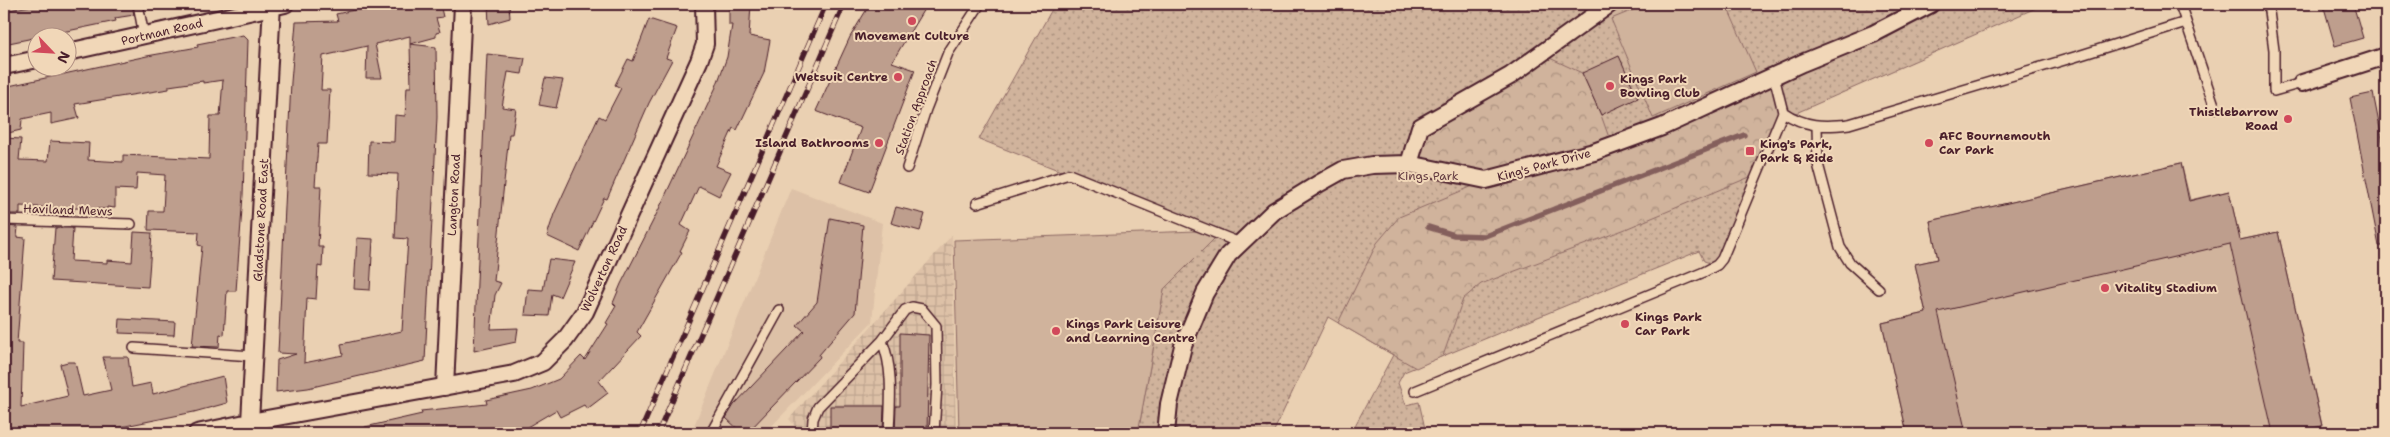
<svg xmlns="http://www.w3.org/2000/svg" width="2390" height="437" viewBox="0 0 2390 437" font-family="'Shantell Sans',sans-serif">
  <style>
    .built { fill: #ddc1a7 }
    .industrial { fill: url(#industrial-grid) }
    .grass { fill: url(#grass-dots); stroke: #8d6964 }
    .forest { fill: url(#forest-crowns); stroke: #8d6964 }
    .pitch { fill: #d0b39c; stroke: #8d6964 }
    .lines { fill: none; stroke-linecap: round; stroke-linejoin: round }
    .stream { stroke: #845f5c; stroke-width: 5.5 }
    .building { fill: #be9e8d; stroke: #4a1f2b }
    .lane-casing { stroke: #4a1f2b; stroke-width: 12 }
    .street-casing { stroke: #4a1f2b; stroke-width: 20 }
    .lane { stroke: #f1d7b8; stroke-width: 9 }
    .street { stroke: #f1d7b8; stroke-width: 16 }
    .rail-casing { stroke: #4a1f2b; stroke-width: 5.5 }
    .rail { stroke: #f1d7b8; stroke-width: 4; stroke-dasharray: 11; stroke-linecap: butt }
    .poi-dot { fill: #d1495b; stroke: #f1d7b8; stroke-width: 2 }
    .labels { text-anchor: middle; stroke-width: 4; stroke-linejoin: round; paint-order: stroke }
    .street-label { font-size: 12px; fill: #4a1f2b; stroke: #f1d7b8 }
    .poi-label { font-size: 12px; font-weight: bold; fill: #4a1f2b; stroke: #f1d7b8; text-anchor: start }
    .park-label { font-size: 12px; fill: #653d42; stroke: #f1d7b8 }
  </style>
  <defs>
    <pattern id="industrial-grid" width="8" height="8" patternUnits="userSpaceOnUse" patternTransform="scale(1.25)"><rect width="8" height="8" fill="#ddc1a7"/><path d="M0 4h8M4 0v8" fill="none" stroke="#bfa590"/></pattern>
    <pattern id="grass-dots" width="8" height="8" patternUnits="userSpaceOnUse" patternTransform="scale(1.25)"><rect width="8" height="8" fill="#d0b39c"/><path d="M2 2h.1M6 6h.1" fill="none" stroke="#ab917f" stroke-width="1.8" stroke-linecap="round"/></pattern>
    <pattern id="forest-crowns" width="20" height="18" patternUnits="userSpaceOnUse" patternTransform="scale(1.25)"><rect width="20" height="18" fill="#d0b39c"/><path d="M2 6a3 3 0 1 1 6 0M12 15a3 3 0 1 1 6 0" fill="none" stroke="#ab917f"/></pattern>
  </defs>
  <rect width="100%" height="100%" fill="#ead0b2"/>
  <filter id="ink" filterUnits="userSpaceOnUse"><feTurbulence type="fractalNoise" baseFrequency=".02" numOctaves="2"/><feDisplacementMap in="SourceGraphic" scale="10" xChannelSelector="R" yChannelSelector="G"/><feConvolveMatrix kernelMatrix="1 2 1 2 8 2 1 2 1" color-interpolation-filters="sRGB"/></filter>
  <g filter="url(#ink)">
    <path class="built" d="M791,188L882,223L872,322L765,433H691Z"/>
    <path class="industrial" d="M952,235L956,433H801L789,419Z"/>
    <path class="grass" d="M1055,4H2045L1796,113L1783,112L1717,265L1704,261L1699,251L1404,372L1398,383L1406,405L1419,402L1426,433H1351L1393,355L1328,317L1273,433H1138L1164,289L1223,230L1145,204L979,139Z"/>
    <path class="forest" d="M1541,54L1582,73L1601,115L1612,146L1774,76L1783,112L1757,174L1623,230L1481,284L1463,299L1443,356L1416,368L1338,323L1377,243L1399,217L1485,181L1409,164L1420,127Z"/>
    <path class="pitch" d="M1648,4H1726L1756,72L1653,118L1611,19Z
      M2181,163L2190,200L2229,191L2240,240L2278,232L2322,425L2289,433H1907L1882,323L1926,313L1915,264L1938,259L1930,221Z
      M1223,230L1164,289L1138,433H959L954,240Z"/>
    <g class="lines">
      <path class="stream" d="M1428,227L1454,235L1485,236L1744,135"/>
    </g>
    <path class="building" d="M40,4H132L134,15L115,18L116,21L4,44V11Z
      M382,4H440L443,17L436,18L440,32L436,33V37L410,44V36L375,44L382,78H366L367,46L323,56L321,90H330L327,144H318L315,186H321L318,247H323L322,267L318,266L316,299L307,298L304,363L343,355L341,344L402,331L408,239L395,238L398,174L368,173L369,141L394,142L395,115L405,116L407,87H411L410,44L436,47L437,117L425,361L308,388L276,392L277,360L296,354L278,353L291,82L296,22L338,21L336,14Z
      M488,4H509L510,18L489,24Z
      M729,4H751L749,36L770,40L764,73L737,130L733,128L716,166L731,172L719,196L699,186L681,225L690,231L680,251L682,252L637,332L641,336L599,381L608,393L587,409L584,405L560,417L556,410L517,433H365V427L422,414L421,411L487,404L486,400L532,390L559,379L581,356L585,360L608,324L606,323L616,306L613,303L621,284L658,211L716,87L727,57L732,25H729Z
      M870,4H927L892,62L915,70L869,192L841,182L861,128L816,111L850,37Z
      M2323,4H2353L2363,38L2335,46Z
      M649,19L677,28L666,58L672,60L649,103L607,199L604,198L579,251L547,236L554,214L599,116L605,119L621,88L615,85L628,59L633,61Z
      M243,35L248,40L243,195L236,291H227L224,335L220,334L219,347L192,346L202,246L198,245L199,232L148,230L149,211H163L165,175L137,173L136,190L115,189V208L107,207V209L74,208V216L56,215V208L20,206V214H4V138L21,139L19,160L48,161L50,141L89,143L88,160L123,162V155L209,159L210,116H220L223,80L203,83V81L169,86V89L75,104L79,118L51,124V113L22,119L21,130L8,133L4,117V87L147,56L198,47L197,44Z
      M487,54L525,58L522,74L508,72L502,107L516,109L512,134H509L494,281L501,283L495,295L491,329L518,328L516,342L474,351Z
      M1619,56L1638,98L1601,115L1582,73Z
      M545,78L563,80L556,108L539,105Z
      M2373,93L2386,159V246H2379L2350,98Z
      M2181,163L2189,201L2229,191L2240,240L2278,232L2322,426L2289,433H2273L2230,244L1938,312L1966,433H1907L1882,323L1926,313L1915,264L1938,259L1930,221Z
      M896,207L925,214L920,231L891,223Z
      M830,218L863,225L855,313L819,355L820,357L747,433H742L726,418L734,405L804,331L797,325L817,302Z
      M4,226L18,227L17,237L25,238L17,343H23L21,407L68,396L60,364L68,362H75L83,396L111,390L103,357H128L132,387L151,383L153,394L223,376L227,403L194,412L91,433H4Z
      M55,228H73L71,261L107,263V260L132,262L134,232L152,233L148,287L51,281Z
      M357,238L373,239L370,290L354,289Z
      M549,259L575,262L560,297L552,294L549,316L525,315L528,289L543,290Z
      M120,319L175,322L174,335L119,333Z
      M900,333L929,335L927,433H895L896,406H900Z
      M830,406H884L883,433H830Z"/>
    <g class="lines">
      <g class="lane-casing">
        <path id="lane" d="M138,4L144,36
          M2268,4L2274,50V91L2302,83
          M2186,22L2215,108
          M1783,112C1805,127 1823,127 1849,124L2078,56L2186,22L2180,4
          M1817,127L1818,164L1840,247L1850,263L1879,289
          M907,168L926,109L948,53L980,4
          M977,203L1069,174L1240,243
          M4,220L131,224
          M882,341C894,370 890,402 889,433
          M134,348L253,356
          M1415,391L1704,272L1717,265L1722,259L1783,112L1774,76
          M711,433L779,310
          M812,433L813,419L818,407L882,341L905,310L912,307L922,309L936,326L937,385L934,433"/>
      </g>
      <g class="street-casing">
        <path id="street" d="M68,52L285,4
          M4,66L38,59
          M2302,83L2386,56
          M1409,164L1420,127L1510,76L1610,4
          M445,387L463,4
          M197,433L250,422L514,374L543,362L565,340L585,312L699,61L705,44L704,4
          M252,433L250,422L272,4
          M1166,433L1169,404L1183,346L1205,293L1228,255L1274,211L1318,184L1343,170L1372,165L1409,164L1486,180L1594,152L1662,127L1802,63L1873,34L1931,4"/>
      </g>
      <use href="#lane" class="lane"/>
      <use href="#street" class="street"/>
      <g class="rail-casing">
        <path id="rail" d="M640,433L826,4
          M658,433L844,4"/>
      </g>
      <use href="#rail" class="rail"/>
    </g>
  </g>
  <g class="poi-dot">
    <circle cx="912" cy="21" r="5"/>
    <circle cx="898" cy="77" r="5"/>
    <circle cx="1610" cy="86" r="5"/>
    <circle cx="2288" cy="119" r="5"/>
    <circle cx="879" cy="143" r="5"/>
    <circle cx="1929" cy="143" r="5"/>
    <rect x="1745" y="146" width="10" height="10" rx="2.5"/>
    <circle cx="2105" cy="288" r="5"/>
    <circle cx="1625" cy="324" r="5"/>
    <circle cx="1056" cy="331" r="5"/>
  </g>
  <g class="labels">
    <g class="street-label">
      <text transform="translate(162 32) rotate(-13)" y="4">Portman Road</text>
      <text transform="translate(916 107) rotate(-70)" y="4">Station Approach</text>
      <text transform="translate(1544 165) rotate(-15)" y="4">King's Park Drive</text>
      <text transform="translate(454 195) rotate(-87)" y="4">Langton Road</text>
      <text transform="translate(68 210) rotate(2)" y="4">Haviland Mews</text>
      <text transform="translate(261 220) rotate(-87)" y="4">Gladstone Road East</text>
      <text transform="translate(604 269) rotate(-65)" y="4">Wolverton Road</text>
    </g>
    <g class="poi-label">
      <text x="912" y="40" text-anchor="middle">Movement Culture</text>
      <text x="888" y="81" text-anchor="end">Wetsuit Centre</text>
      <text x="1620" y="83">Kings Park<tspan x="1620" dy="14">Bowling Club</tspan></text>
      <text x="2278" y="116" text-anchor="end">Thistlebarrow<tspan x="2278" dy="14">Road</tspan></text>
      <text x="1939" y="140">AFC Bournemouth<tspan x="1939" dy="14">Car Park</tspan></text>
      <text x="869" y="147" text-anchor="end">Island Bathrooms</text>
      <text x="1760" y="148">King's Park,<tspan x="1760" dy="14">Park &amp; Ride</tspan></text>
      <text x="2115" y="292">Vitality Stadium</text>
      <text x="1635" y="321">Kings Park<tspan x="1635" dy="14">Car Park</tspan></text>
      <text x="1066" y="328">Kings Park Leisure<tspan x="1066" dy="14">and Learning Centre</tspan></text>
    </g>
    <g class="park-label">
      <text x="1428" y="180">Kings Park</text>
    </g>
  </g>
  <rect width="2390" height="437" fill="none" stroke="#f1d7b8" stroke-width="20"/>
  <rect x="10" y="10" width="2370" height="417" fill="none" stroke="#4a1f2b" stroke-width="2" filter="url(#ink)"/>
  <g transform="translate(52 52) rotate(115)"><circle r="24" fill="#f1d7b8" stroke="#ae8d80"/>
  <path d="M0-4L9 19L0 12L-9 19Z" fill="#d1495b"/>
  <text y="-8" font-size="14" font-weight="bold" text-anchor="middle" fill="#4a1f2b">N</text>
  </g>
</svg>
